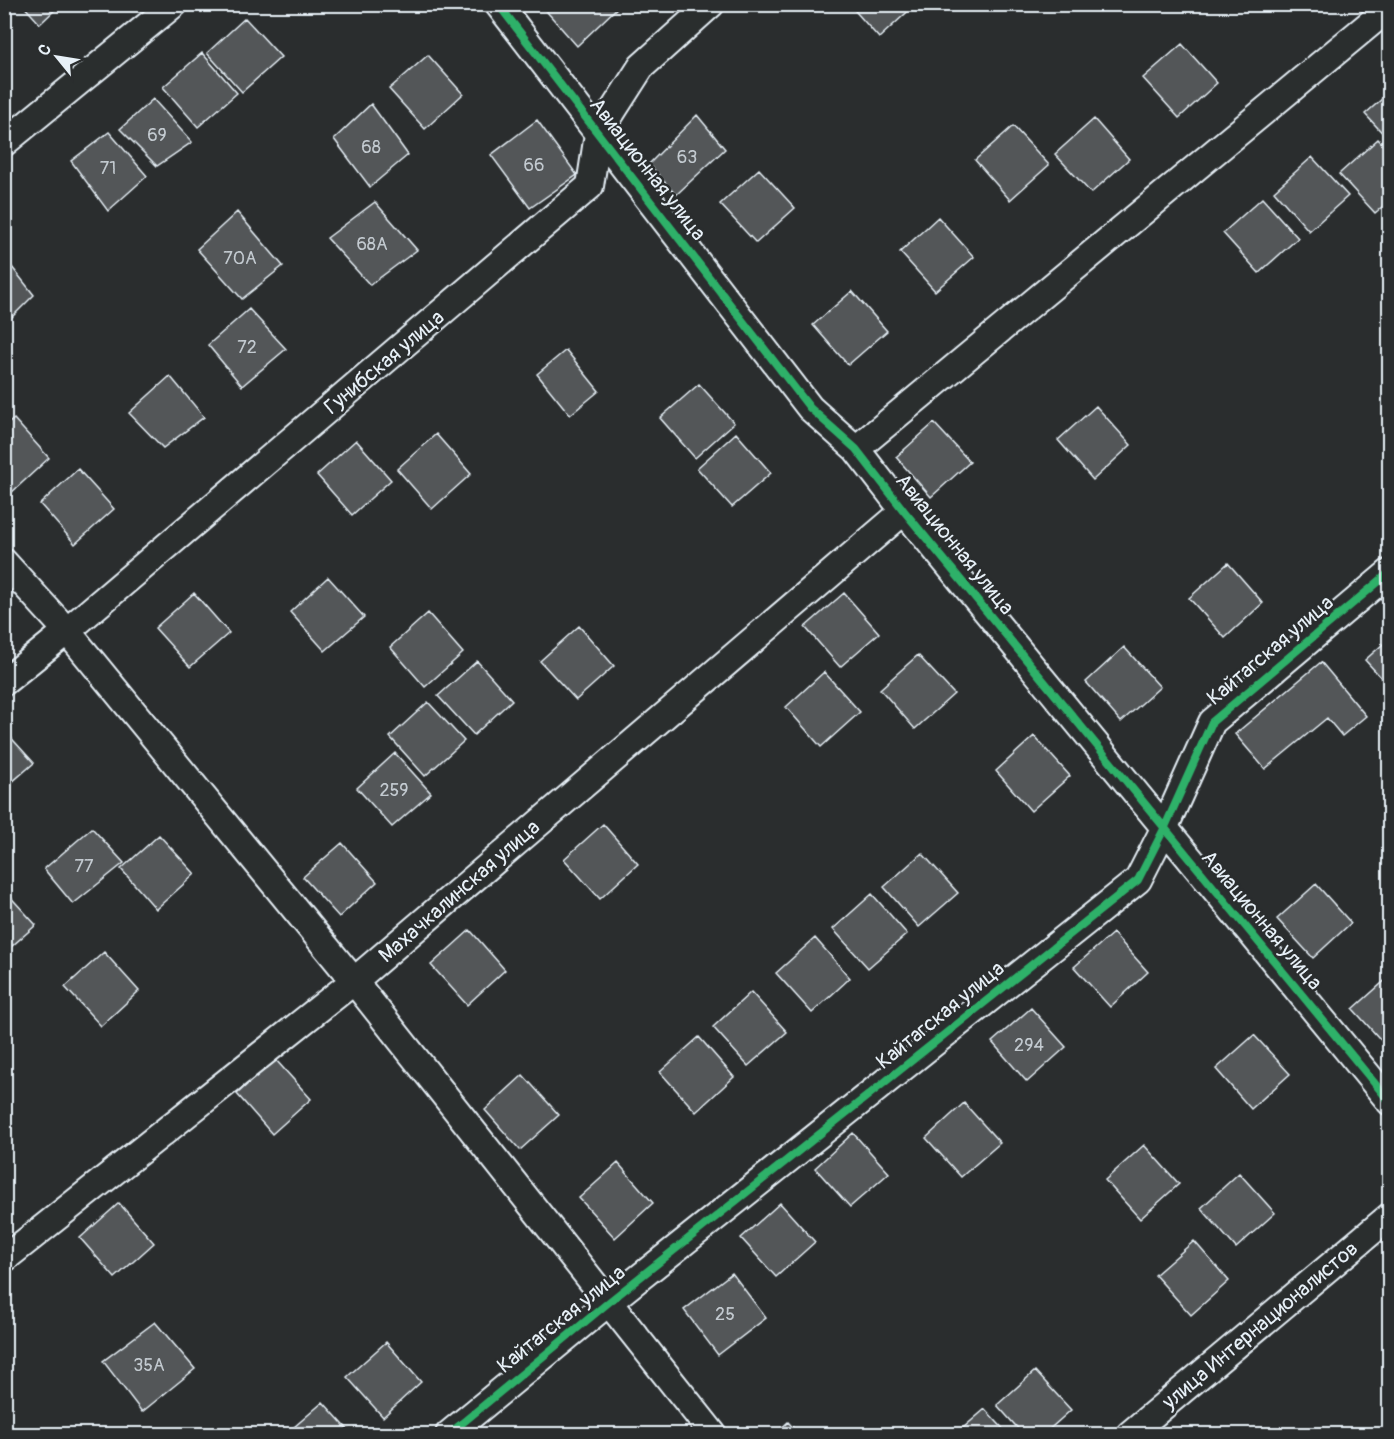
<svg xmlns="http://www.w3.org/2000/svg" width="1394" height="1439" viewBox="0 0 1394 1439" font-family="Pangolin,sans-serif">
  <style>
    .building { fill: #535759; stroke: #e8f1f8; stroke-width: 1.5 }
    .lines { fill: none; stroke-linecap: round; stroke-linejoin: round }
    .street-casing { stroke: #e8f1f8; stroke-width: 30 }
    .street { stroke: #2a2d2e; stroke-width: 26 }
    .cycleway-casing { stroke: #2a2d2e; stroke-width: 11 }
    .cycleway { stroke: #2db169; stroke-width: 8 }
    .labels { text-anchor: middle; stroke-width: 5; stroke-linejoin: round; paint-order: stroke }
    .number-label { font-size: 18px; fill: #c3cad0 }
    .street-label { font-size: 21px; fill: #e8f1f8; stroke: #2a2d2e }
  </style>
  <rect width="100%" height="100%" fill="#2a2d2e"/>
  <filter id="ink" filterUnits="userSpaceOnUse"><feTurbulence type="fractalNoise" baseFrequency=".0167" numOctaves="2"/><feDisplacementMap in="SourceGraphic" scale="12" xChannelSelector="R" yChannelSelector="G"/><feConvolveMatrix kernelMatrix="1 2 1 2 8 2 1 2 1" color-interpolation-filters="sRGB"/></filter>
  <g filter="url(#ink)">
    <path class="building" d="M22,4H61L40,24Z
      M540,4H621L577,46Z
      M849,4H916L879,38Z
      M245,18L281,57L242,92L207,53Z
      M1182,44L1217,83L1179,118L1143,78Z
      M202,53L237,93L198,127L163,87Z
      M428,55L463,94L425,129L389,89Z
      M1390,92V141L1365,114Z
      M153,99L192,142L157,166L120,129Z
      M371,104L408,155L370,187L334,139Z
      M697,115L725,149L676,195L649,164Z
      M1094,119L1129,159L1091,193L1055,154Z
      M537,120L577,175L530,208L491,155Z
      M1013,126L1049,165L1010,200L975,160Z
      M109,132L147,176L108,211L71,161Z
      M1378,139L1390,152V200L1375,213L1339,174Z
      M1312,157L1348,196L1309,231L1274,191Z
      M759,169L795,208L756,243L720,204Z
      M1262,198L1298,238L1259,273L1223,233Z
      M375,202L417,250L370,285L327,238Z
      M237,212L283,266L242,299L197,249Z
      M938,217L974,257L935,291L900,252Z
      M4,257L34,295L4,325Z
      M852,291L887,331L848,365L813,325Z
      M249,309L286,349L242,386L208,345Z
      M566,350L599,391L570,415L537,374Z
      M170,376L204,417L163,448L129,413Z
      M699,384L734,423L695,458L660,418Z
      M1096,406L1131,445L1093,480L1058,440Z
      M14,419L49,458L11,493L4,486V427Z
      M934,423L970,462L931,497L896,457Z
      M736,433L771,473L732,507L697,468Z
      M436,434L471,474L432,509L397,469Z
      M356,440L391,480L352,515L317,475Z
      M78,469L114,509L75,544L40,504Z
      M1228,563L1263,603L1225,638L1189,598Z
      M328,577L364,617L325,651L290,612Z
      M194,593L229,633L190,667L155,628Z
      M844,593L879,633L840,667L805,627Z
      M428,613L463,653L425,687L390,647Z
      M579,626L614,666L576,700L540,661Z
      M1390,638V687L1365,660Z
      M1124,647L1160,687L1121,722L1086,682Z
      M918,655L954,694L915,729L880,689Z
      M477,661L512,700L474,735L438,696Z
      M1321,662L1366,716L1342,736L1327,718L1265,769L1235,734Z
      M824,672L860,712L821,747L786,707Z
      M428,702L464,741L425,776L390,737Z
      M4,730L34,763L4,789Z
      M1034,736L1070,776L1031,811L996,771Z
      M395,753L431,793L392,827L357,788Z
      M603,824L638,864L600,899L564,859Z
      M92,828L124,863L73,904L44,869Z
      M159,835L195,874L156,909L121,869Z
      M342,843L377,882L339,917L303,877Z
      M922,853L958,893L919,927L884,887Z
      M1316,884L1351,923L1313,958L1277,919Z
      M4,890L36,925L4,953Z
      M872,894L907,934L868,968L833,929Z
      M470,930L505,970L467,1005L431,965Z
      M1113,933L1148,972L1110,1007L1074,967Z
      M815,938L850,978L812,1013L776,973Z
      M104,952L139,991L101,1026L65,987Z
      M1390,976V1047L1388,1048L1353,1009Z
      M751,992L787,1032L748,1066L713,1027Z
      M1031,1008L1066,1047L1027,1082L992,1042Z
      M1254,1035L1290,1074L1251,1109L1216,1069Z
      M699,1037L734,1077L696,1112L660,1072Z
      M275,1059L311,1099L272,1134L237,1094Z
      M523,1075L559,1115L520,1150L485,1110Z
      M964,1103L1000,1143L961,1177L926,1138Z
      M853,1133L889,1173L850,1207L815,1168Z
      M1144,1145L1179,1184L1140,1219L1105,1180Z
      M618,1163L653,1203L615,1238L579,1198Z
      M1239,1173L1275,1213L1236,1248L1201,1208Z
      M119,1203L154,1243L115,1278L80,1238Z
      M780,1203L815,1242L776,1277L741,1238Z
      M1194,1241L1229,1281L1191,1315L1155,1275Z
      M732,1273L766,1318L718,1355L684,1310Z
      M155,1322L195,1369L142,1412L103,1361Z
      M386,1342L421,1382L383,1417L347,1377Z
      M1035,1371L1071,1410L1044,1434H1023L997,1405Z
      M323,1402L352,1434H286Z
      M985,1409L1008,1434H956Z
      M788,1422L799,1434H775Z"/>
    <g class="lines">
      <g class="street-casing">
        <path id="street" d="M498,4L810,408L856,449L904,511L1390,1102
          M4,143L174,4
          M856,449L1390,7
          M4,562L67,631L354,981L713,1434
          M4,682L67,631L590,186L598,134L641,67L711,4
          M4,1259L354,981L904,511
          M449,1434L609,1302L1138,880L1164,829L1212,722L1390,572
          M1130,1434L1390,1216"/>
      </g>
      <use href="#street" class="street"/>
      <g class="cycleway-casing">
        <path id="cycleway" d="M498,4L810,408L856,449L904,511L1390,1102
          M449,1434L609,1302L1138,880L1164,829L1212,722L1390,572"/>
      </g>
      <use href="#cycleway" class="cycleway"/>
    </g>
  </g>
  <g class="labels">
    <g class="number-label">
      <text x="157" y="141">69</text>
      <text x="371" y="153">68</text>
      <text x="687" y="163">63</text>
      <text x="534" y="171">66</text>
      <text x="108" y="174">71</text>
      <text x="372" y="250">68А</text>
      <text x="240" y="264">70А</text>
      <text x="247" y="353">72</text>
      <text x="394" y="796">259</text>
      <text x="84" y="872">77</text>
      <text x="1029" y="1051">294</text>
      <text x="725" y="1320">25</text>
      <text x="149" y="1371">35А</text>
    </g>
    <g class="street-label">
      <text transform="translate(648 169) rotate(52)" y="7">Авиационная улица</text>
      <text transform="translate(384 362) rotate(-40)" y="7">Гунибская улица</text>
      <text transform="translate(955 544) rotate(51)" y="7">Авиационная улица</text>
      <text transform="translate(1270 650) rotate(-40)" y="7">Кайтагская улица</text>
      <text transform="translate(459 891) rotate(-41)" y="7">Махачкалинская улица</text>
      <text transform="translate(1262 920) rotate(50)" y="7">Авиационная улица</text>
      <text transform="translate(940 1015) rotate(-39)" y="7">Кайтагская улица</text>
      <text transform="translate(561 1319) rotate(-39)" y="7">Кайтагская улица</text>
      <text transform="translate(1260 1325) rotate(-40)" y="7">улица Интернационалистов</text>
    </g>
  </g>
  <rect width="1394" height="1439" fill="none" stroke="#2a2d2e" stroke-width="24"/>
  <rect x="12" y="12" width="1370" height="1415" fill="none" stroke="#e8f1f8" stroke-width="2" filter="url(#ink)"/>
  <g transform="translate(57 57) rotate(300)" stroke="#2a2d2e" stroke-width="4.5" paint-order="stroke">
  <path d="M0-4.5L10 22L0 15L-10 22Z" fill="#e8f1f8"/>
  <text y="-9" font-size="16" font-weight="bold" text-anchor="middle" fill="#e8f1f8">С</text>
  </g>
</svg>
